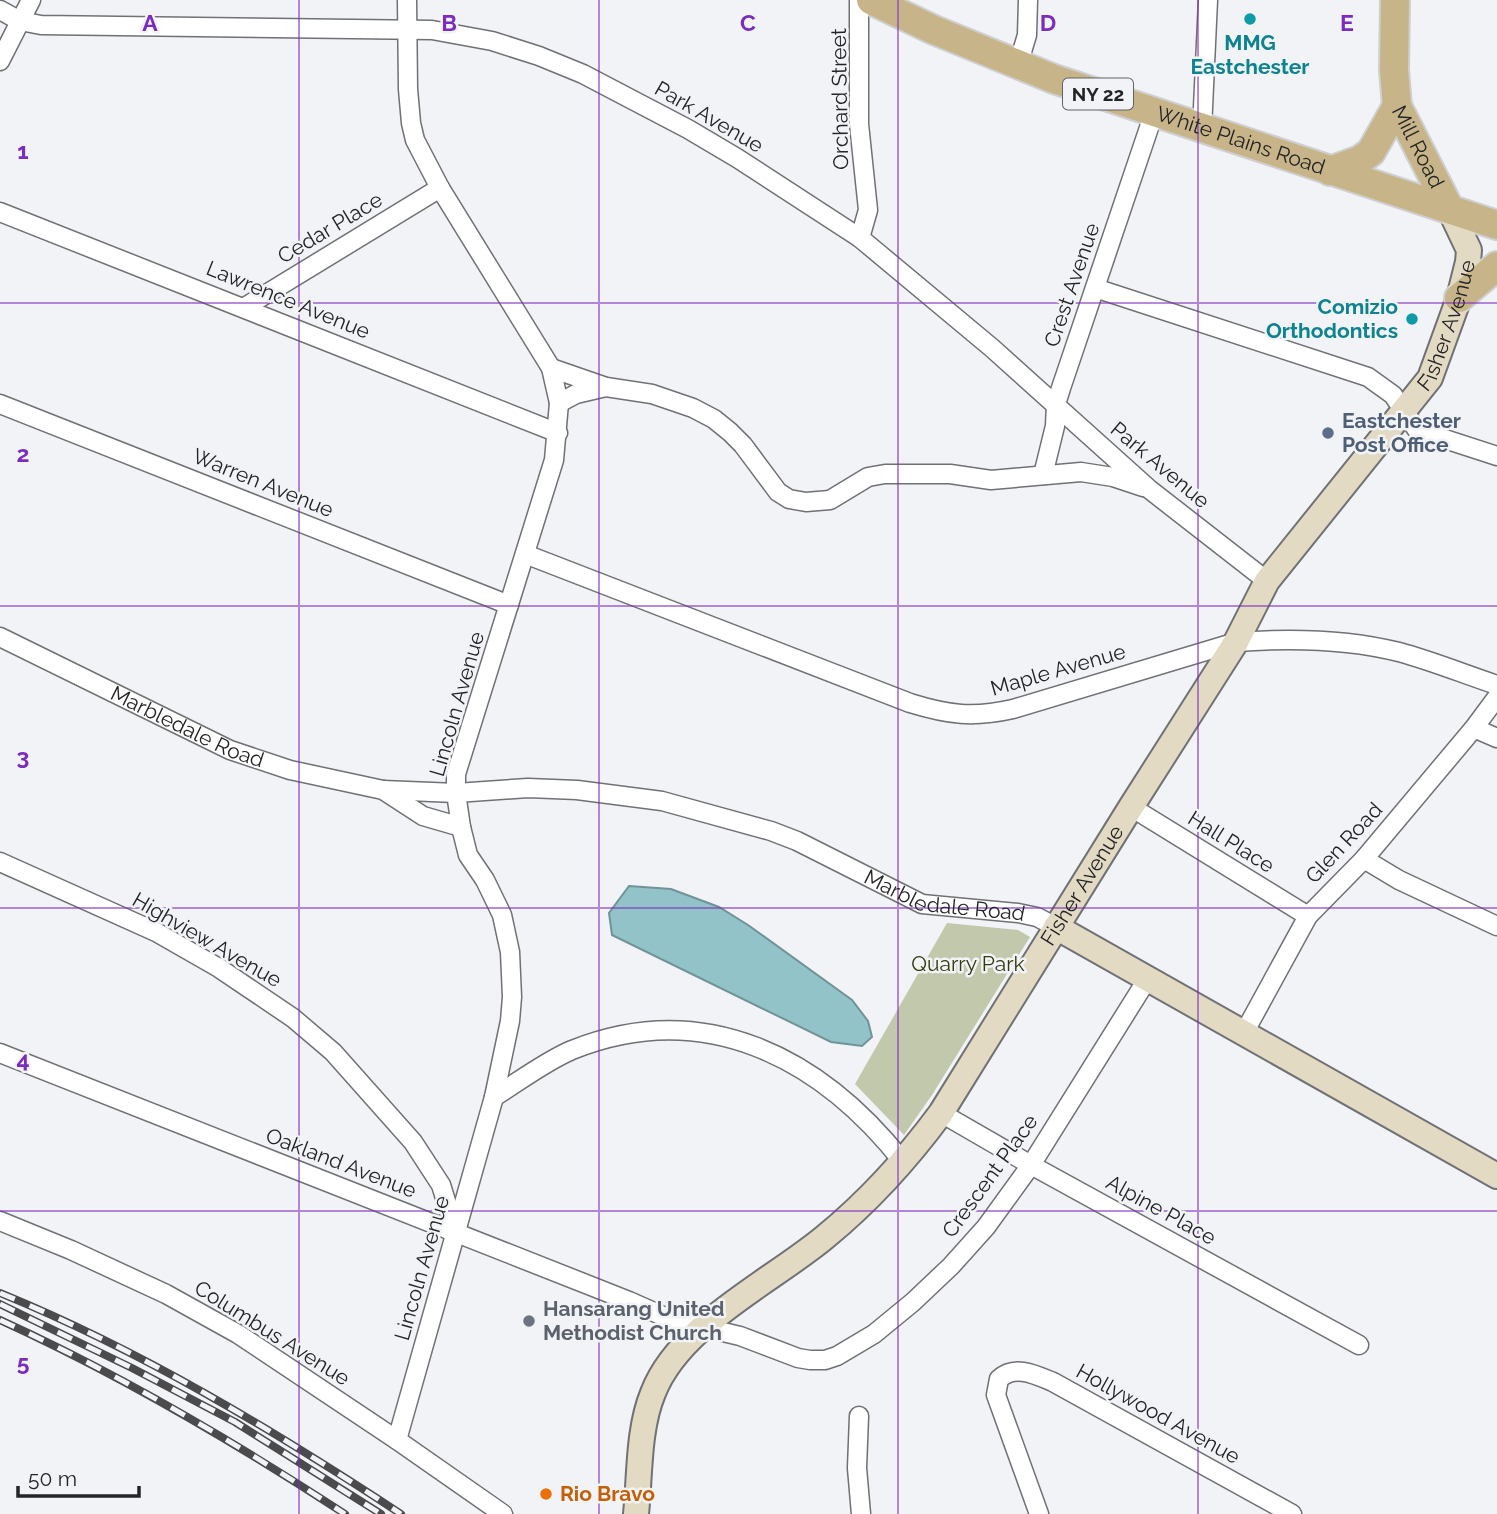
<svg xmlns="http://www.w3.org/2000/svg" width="1497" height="1514" viewBox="0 0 1497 1514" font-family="Raleway,sans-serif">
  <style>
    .green { fill: #c2c8ab }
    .water { fill: #92c3c9; stroke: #719398; stroke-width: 2 }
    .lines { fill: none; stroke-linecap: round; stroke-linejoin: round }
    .street-casing { stroke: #6f7174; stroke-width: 21 }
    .secondary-casing { stroke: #6f7174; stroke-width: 28 }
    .primary-casing { stroke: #cfcfcf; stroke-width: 32 }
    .street { stroke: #fff; stroke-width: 18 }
    .secondary { stroke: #e3dac4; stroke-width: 24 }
    .primary { stroke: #c7b589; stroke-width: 28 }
    .rail-casing { stroke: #4b4b4e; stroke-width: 8 }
    .rail { stroke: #f1f3f6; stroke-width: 5; stroke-dasharray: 16; stroke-linecap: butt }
    .grid { fill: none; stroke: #7b2cbf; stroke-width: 2; stroke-opacity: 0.55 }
    .culture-dot { fill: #0f9aa8; stroke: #f1f3f6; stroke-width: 2.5 }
    .service-dot { fill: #5c6f8a; stroke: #f1f3f6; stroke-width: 2.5 }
    .worship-dot { fill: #6b7280; stroke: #f1f3f6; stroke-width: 2.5 }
    .food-dot { fill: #e8710a; stroke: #f1f3f6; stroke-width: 2.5 }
    .labels { text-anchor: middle; stroke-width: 5; stroke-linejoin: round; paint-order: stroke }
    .shield { fill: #f1f3f6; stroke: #626264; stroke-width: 2 }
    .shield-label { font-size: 19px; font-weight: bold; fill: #242426 }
    .culture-label { font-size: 21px; font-weight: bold; fill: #0d838f; stroke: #f1f3f6 }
    .street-label { font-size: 21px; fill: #242426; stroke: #f1f3f6 }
    .service-label { font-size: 21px; font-weight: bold; fill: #4e5e75; stroke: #f1f3f6; text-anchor: start }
    .park-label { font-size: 21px; fill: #343a0d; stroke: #f1f3f6 }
    .worship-label { font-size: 21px; font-weight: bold; fill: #5b616d; stroke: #f1f3f6; text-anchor: start }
    .food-label { font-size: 21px; font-weight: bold; fill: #c56008; stroke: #f1f3f6; text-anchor: start }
    .grid-label { font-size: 23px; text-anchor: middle; font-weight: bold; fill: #7b2cbf; stroke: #f1f3f6; stroke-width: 5; stroke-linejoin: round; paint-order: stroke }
  </style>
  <rect width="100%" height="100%" fill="#f1f3f6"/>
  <path class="green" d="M947,923L1018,930L1030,937L932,1095L904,1135L855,1084Z"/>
  <path class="water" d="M629,886L671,889L719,907L748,925L852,1000L868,1021L872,1037L862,1046L831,1042L612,935L609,913Z"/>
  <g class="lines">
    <g class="street-casing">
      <g id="street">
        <path d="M859,0V124L868,210L860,238"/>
        <path d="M0,10L20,21L41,25L432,30L492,41L539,56L583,74L688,129L737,158L860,238L992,348L1149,489L1267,581"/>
        <path d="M0,61L31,0"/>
        <path d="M1018,65L1027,35L1028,0"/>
        <path d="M1202,129L1208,0"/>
        <path d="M0,212L558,433"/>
        <path d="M1095,288L1368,377L1393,395L1417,430L1497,456"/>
        <path d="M245,307L440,188"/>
        <path d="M551,368L606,387L652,394L693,408L714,419L730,432L743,445L778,492L789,499L806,502L830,500L868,477L885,474H950L991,480L1081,472L1113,477L1143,487"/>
        <path d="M559,403L576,394L606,387"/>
        <path d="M0,404L509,605"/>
        <path d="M1043,475L1055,426L1056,404L1061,388L1154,113"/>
        <path d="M525,554L910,703C949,715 973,718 1013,709L1236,642C1289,638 1347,639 1399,652C1432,661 1464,674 1497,685"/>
        <path id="s1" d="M0,637L230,750L290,770L383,790L423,816L461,827"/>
        <path d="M1474,728L1497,738"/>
        <path id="s2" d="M383,790L456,793L528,788L577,790L662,801L771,831L797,841L922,904L1018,913L1037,917L1056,927"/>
        <path d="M1131,807L1308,916"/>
        <path d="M1364,859L1399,880L1497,926"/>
        <path d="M0,862L156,932L219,968L293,1018L333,1052L413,1142L441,1185L456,1233"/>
        <path d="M1244,1033L1308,916L1364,859L1474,728L1497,697"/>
        <path d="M0,1053L629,1301L672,1320L740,1336L798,1358L810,1360H825L837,1356L874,1334L913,1302L951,1266L986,1227L1031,1165L1148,978"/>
        <path d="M494,1097C520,1081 544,1062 572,1050C704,997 820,1057 903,1162"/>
        <path d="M941,1113L1031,1165L1359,1345"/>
        <path d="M0,1221L71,1250L166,1294L238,1334L397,1440L503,1514"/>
        <path d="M859,1416L857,1468L861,1514"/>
        <path d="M397,1440L494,1097L510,1021L512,997L510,952L502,915L485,880L468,855L461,827L456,793V774L554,460L559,403L551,368L440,188L415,140L411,123L408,89L407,0"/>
        <path d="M1039,1514L996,1395L999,1379C1015,1364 1036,1375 1053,1382L1292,1514"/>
      </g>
    </g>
    <g class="secondary-casing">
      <g id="secondary">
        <path d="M1056,927L1497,1176"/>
        <path id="s3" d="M636,1514C640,1475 638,1429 653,1393C679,1325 771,1282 825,1237C869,1201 907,1159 941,1113L1131,807L1236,642L1267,581L1430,378L1459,298L1468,262L1469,250L1449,208"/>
      </g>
    </g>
    <g class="primary-casing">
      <g id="primary">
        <path id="s4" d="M871,0L934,30L1054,79L1497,225"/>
        <path id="s5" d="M1395,0L1394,70L1397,106L1449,208"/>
        <path d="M1330,171L1360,160L1371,152L1397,106"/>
        <path d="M1459,298L1497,266"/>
      </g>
    </g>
    <use href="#street" class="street"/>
    <use href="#secondary" class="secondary"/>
    <use href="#primary" class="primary"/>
    <g class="rail-casing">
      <path id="rail" d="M0,1293C142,1351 273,1430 401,1514
        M0,1304L132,1368L235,1422L381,1514
        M0,1320C121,1375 233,1441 345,1514"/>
    </g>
    <use href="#rail" class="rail"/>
  </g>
  <path class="grid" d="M299,0V1514M599,0V1514M898,0V1514M1198,0V1514M0,303H1497M0,606H1497M0,908H1497M0,1211H1497"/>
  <g class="culture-dot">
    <circle cx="1250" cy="19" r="7"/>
    <circle cx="1412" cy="319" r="7"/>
  </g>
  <circle class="service-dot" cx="1328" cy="433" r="7"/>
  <circle class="worship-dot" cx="529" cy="1321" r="7"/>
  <circle class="food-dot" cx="546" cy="1494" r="7"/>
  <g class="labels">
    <rect class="shield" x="1063" y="78.5" width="70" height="31" rx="5"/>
    <g class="shield-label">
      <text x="1098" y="101">NY 22</text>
    </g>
    <g class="culture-label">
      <text x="1250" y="50">MMG<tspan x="1250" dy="24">Eastchester</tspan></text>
      <text x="1398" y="314" text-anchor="end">Comizio<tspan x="1398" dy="24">Orthodontics</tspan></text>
    </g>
    <g class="street-label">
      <text transform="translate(840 99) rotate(-91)" y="7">Orchard Street</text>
      <text transform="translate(709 117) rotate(30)" y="7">Park Avenue</text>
      <text dy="7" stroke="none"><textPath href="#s4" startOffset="396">White Plains Road</textPath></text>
      <text dy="7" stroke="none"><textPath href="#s5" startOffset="152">Mill Road</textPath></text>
      <text transform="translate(330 228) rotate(-31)" y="7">Cedar Place</text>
      <text transform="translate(1072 285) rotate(-71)" y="7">Crest Avenue</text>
      <text transform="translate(288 300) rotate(22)" y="7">Lawrence Avenue</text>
      <text dy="7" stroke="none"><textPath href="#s3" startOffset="1468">Fisher Avenue</textPath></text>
      <text transform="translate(1160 465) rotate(40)" y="7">Park Avenue</text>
      <text transform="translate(263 483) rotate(22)" y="7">Warren Avenue</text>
      <text transform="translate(1058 670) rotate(-16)" y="7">Maple Avenue</text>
      <text transform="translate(457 704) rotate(-74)" y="7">Lincoln Avenue</text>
      <text dy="7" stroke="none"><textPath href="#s1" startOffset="208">Marbledale Road</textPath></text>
      <text transform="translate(1231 842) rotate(32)" y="7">Hall Place</text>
      <text transform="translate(1344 843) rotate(-47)" y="7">Glen Road</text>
      <text dy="7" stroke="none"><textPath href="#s3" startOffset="796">Fisher Avenue</textPath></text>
      <text dy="7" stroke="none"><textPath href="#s2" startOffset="581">Marbledale Road</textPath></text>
      <text transform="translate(207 940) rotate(30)" y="7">Highview Avenue</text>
      <text transform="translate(341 1163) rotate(21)" y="7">Oakland Avenue</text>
      <text transform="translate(990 1176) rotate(-54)" y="7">Crescent Place</text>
      <text transform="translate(1161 1210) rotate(29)" y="7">Alpine Place</text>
      <text transform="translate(422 1268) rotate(-74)" y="7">Lincoln Avenue</text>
      <text transform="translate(272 1333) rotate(32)" y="7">Columbus Avenue</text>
      <text transform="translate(1158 1414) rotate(29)" y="7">Hollywood Avenue</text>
    </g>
    <g class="service-label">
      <text x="1342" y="428">Eastchester<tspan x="1342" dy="24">Post Office</tspan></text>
    </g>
    <g class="park-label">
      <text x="968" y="971">Quarry Park</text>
    </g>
    <g class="worship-label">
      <text x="543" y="1316">Hansarang United<tspan x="543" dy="24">Methodist Church</tspan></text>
    </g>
    <g class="food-label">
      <text x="560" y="1501">Rio Bravo</text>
    </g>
  </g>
  <g class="grid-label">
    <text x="150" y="31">A</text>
    <text x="449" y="31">B</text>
    <text x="748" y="31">C</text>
    <text x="1048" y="31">D</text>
    <text x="1347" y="31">E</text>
    <text x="23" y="159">1</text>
    <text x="23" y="462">2</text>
    <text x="23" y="765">3</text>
    <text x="23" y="1068">4</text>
    <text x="23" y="1371">5</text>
  </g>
  <path d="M18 1486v10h121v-10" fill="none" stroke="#242426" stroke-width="3.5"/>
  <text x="28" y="1486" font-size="21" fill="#242426" stroke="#f1f3f6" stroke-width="5" paint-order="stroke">50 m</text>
</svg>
